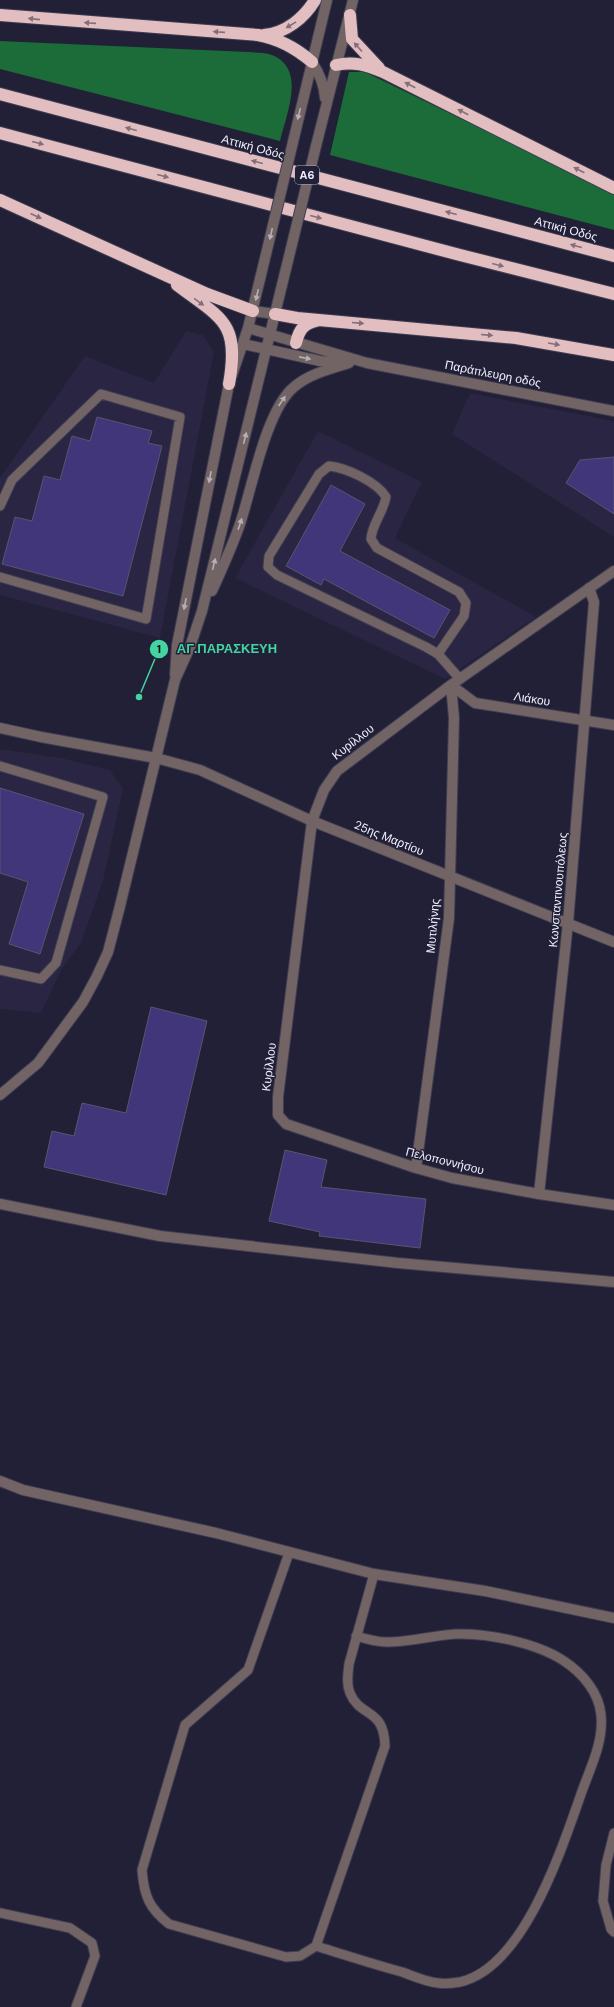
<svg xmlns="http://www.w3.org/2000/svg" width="614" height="2007" viewBox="0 0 614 2007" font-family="'DM Sans',sans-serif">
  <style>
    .built { fill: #292542 }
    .forest { fill: #1b6c38 }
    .building { fill: #42367a; stroke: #57556f }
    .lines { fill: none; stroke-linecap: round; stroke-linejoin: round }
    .service-casing { stroke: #3f3d52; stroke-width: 11 }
    .minor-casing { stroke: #3f3d52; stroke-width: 12 }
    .tertiary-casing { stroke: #3f3d52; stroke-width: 12 }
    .motorway-casing { stroke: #3f3d52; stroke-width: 14 }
    .service { stroke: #726464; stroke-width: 9 }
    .minor { stroke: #726464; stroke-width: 10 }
    .tertiary { stroke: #726464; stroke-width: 10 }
    .motorway { stroke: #e3bec0; stroke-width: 12 }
    .tertiary-bridge-casing { stroke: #3f3d52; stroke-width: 12; stroke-linecap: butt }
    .tertiary-bridge { stroke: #726464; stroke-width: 10 }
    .oneway { fill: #826f7b }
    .oneway2 { fill: #b7b0b9 }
    .labels { text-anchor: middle; stroke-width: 3; stroke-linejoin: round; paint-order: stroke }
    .shield { fill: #222036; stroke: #b2b0c2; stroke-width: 1 }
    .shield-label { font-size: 11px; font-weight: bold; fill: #efeefe }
    .street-label { font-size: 12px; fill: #efeefe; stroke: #222036 }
    .leader { fill: none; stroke: #42d4a1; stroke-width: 1.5 }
    .callout-dot { fill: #42d4a1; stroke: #222036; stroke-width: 1.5 }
    .mark-label { font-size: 12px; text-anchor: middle; font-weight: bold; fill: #111 }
    .callout-label { font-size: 13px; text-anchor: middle; font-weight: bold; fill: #42d4a1; stroke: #222036; stroke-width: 3; stroke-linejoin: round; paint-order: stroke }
  </style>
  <rect width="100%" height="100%" fill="#222036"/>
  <path class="built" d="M186,331L203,335L214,352L160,638L0,595V478L85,356L154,383Z
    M470,393L614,421V537L452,434Z
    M318,431L422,482L395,538L536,617L445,679L235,578Z
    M0,749L61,758L110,770L123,789L103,881L81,943L61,970L41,1013L0,1009Z"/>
  <path class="forest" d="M0,41L248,52C255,53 265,52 272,55C307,69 286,115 280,141L0,69Z
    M349,72H365L614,193V230L330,155Z"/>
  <path class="building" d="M97,417L152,431L148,443L162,446L123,596L2,564L15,517L32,521L44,476L60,480L72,436L90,441Z
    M614,457V514L566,483L580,460Z
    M331,485L365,504L340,551L450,610L434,638L324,579L321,585L286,566Z
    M0,788L84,814L40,954L9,944L28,882L0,873Z
    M151,1007L207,1021L166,1195L44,1167L52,1131L74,1136L82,1103L126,1113Z
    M285,1150L327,1160L321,1187L426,1199L420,1248L319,1236L320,1232L269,1221Z"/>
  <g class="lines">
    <g class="service-casing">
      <path id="service" d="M0,506L12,480L101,394L180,417L146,619L0,577
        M438,654L464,616L466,603L459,592L377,548L371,539C372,524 383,513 386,497C377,482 347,468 329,466L319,474L269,556L268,567L277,575L426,647L438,654L460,679
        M0,766L103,797L56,963L41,979L0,970
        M289,1553L248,1670L185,1725L142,1870C144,1896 149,1908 169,1924L286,1957L300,1956L316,1946L385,1746C384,1707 360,1718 350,1693C346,1684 348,1674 349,1664L374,1574
        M614,1833L606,1865L603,1901L611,1929L614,1932
        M0,1913L70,1928L92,1943L95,1956L76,2007
        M316,1946C345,1955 373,1964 402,1972C413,1976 426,1982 438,1983C444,1984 454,1983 460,1982C523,1968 561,1851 580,1797C589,1770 604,1743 601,1715C599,1692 582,1673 564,1661C537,1643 488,1633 456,1634C434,1635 406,1643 386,1642C376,1642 366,1639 356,1636"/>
    </g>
    <g class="minor-casing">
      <path id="minor" d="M614,571L451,685L337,771L324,790L312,821L278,1097V1115L286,1124L416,1168L452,1178L539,1194L614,1205
        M451,685L475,703L614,725
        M0,728L41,737L156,758L119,910L108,952L97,976L83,1002L38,1063L0,1095
        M416,1168L449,918L454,718L451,685
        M539,1194L568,923L594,602L589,588
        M0,1204L160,1236L398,1263L614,1282
        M0,1481L23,1490L216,1533L374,1574L485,1591L614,1618"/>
    </g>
    <g class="tertiary-casing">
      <path id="tertiary" d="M312,62C320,74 324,84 325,98
        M293,142L327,0
        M316,146L353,0
        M282,285L202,611L190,647L175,680L156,758L200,770L312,821L614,942
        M253,311L275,314
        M248,328L367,363L614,411
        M243,344L320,361L341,363
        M212,591C222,569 232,547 240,524C252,488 266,410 294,387C309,374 330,369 349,363
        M175,675L177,645L229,384L248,328L260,279"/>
    </g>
    <g class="motorway-casing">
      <path id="motorway" d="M0,15L258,35C280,39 296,48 312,62
        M350,15L352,39L379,68
        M264,35C286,33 304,18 315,0
        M336,65C354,61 366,65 383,72L614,188
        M0,94L614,256
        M0,133L460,255L614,294
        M0,200L207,294L253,311
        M177,285C222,319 240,322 229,384
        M275,314L297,318L516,338L614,355
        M296,343C299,330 303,324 316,321"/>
    </g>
    <use href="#service" class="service"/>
    <use href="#minor" class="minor"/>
    <use href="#tertiary" class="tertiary"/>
    <use href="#motorway" class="motorway"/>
    <g class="tertiary-bridge-casing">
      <path id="tertiary-bridge" d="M260,279L293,142
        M282,285L316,146"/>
    </g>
    <use href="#tertiary-bridge" class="tertiary-bridge"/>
  </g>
  <defs><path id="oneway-solid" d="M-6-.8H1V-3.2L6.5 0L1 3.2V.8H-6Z"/></defs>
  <g class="oneway">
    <use href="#oneway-solid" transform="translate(34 19) rotate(-174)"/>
    <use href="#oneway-solid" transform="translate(90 23) rotate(-176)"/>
    <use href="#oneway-solid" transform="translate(291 25) rotate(149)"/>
    <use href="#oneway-solid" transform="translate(219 32) rotate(-176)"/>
    <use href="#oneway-solid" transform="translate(358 47) rotate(-132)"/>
    <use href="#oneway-solid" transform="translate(410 85) rotate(-153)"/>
    <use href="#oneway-solid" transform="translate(463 112) rotate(-153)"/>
    <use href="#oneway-solid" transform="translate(131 129) rotate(-165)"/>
    <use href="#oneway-solid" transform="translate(38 143) rotate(15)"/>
    <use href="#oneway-solid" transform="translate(257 162) rotate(-165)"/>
    <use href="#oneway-solid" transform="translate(579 170) rotate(-153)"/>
    <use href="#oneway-solid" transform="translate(163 176) rotate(15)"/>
    <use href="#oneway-solid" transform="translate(451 213) rotate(-165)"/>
    <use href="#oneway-solid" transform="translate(36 216) rotate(24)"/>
    <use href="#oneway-solid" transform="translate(316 217) rotate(15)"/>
    <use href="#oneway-solid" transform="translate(576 246) rotate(-165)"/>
    <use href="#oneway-solid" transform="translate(498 265) rotate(14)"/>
    <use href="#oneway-solid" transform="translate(199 302) rotate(36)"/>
    <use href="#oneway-solid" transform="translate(358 323) rotate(5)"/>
    <use href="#oneway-solid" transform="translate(487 335) rotate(5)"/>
    <use href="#oneway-solid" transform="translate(554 344) rotate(10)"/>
  </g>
  <g class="oneway2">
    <use href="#oneway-solid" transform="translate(299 114) rotate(104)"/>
    <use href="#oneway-solid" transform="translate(271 234) rotate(103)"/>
    <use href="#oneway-solid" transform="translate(257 295) rotate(103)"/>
    <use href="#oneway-solid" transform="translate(305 358) rotate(11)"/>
    <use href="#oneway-solid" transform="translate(282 401) rotate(-56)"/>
    <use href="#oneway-solid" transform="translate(245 438) rotate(-76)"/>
    <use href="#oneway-solid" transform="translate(210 477) rotate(101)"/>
    <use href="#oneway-solid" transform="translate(240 524) rotate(-71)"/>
    <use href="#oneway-solid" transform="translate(214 564) rotate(-76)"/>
    <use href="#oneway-solid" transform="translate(185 604) rotate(101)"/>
  </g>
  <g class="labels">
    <rect class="shield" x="295" y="166" width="24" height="18" rx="3"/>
    <g class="shield-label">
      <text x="307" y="179">Α6</text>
    </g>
    <g class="street-label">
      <text transform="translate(253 147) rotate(15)" y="4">Αττική Οδός</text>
      <text transform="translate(566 229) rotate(15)" y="4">Αττική Οδός</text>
      <text transform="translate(493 374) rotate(11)" y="4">Παράπλευρη οδός</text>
      <text transform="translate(532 699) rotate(9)" y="4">Λιάκου</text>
      <text transform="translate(353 742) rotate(-38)" y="4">Κυρίλλου</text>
      <text transform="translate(389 838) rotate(22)" y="4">25ης Μαρτίου</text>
      <text transform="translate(558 890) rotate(-85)" y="4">Κωνσταντινουπόλεως</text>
      <text transform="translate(433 926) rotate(-85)" y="4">Μυτιλήνης</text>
      <text transform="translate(269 1067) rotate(-83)" y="4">Κυρίλλου</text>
      <text transform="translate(445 1161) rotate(14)" y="4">Πελοποννήσου</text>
    </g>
  </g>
  <path class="leader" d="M139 697L159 649"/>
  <g class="callout-dot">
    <circle cx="139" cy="697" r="4"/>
    <circle cx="159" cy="649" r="10"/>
  </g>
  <g class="mark-label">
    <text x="159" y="653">1</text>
  </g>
  <g class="callout-label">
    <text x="227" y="653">ΑΓ.ΠΑΡΑΣΚΕΥΗ</text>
  </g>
</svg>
